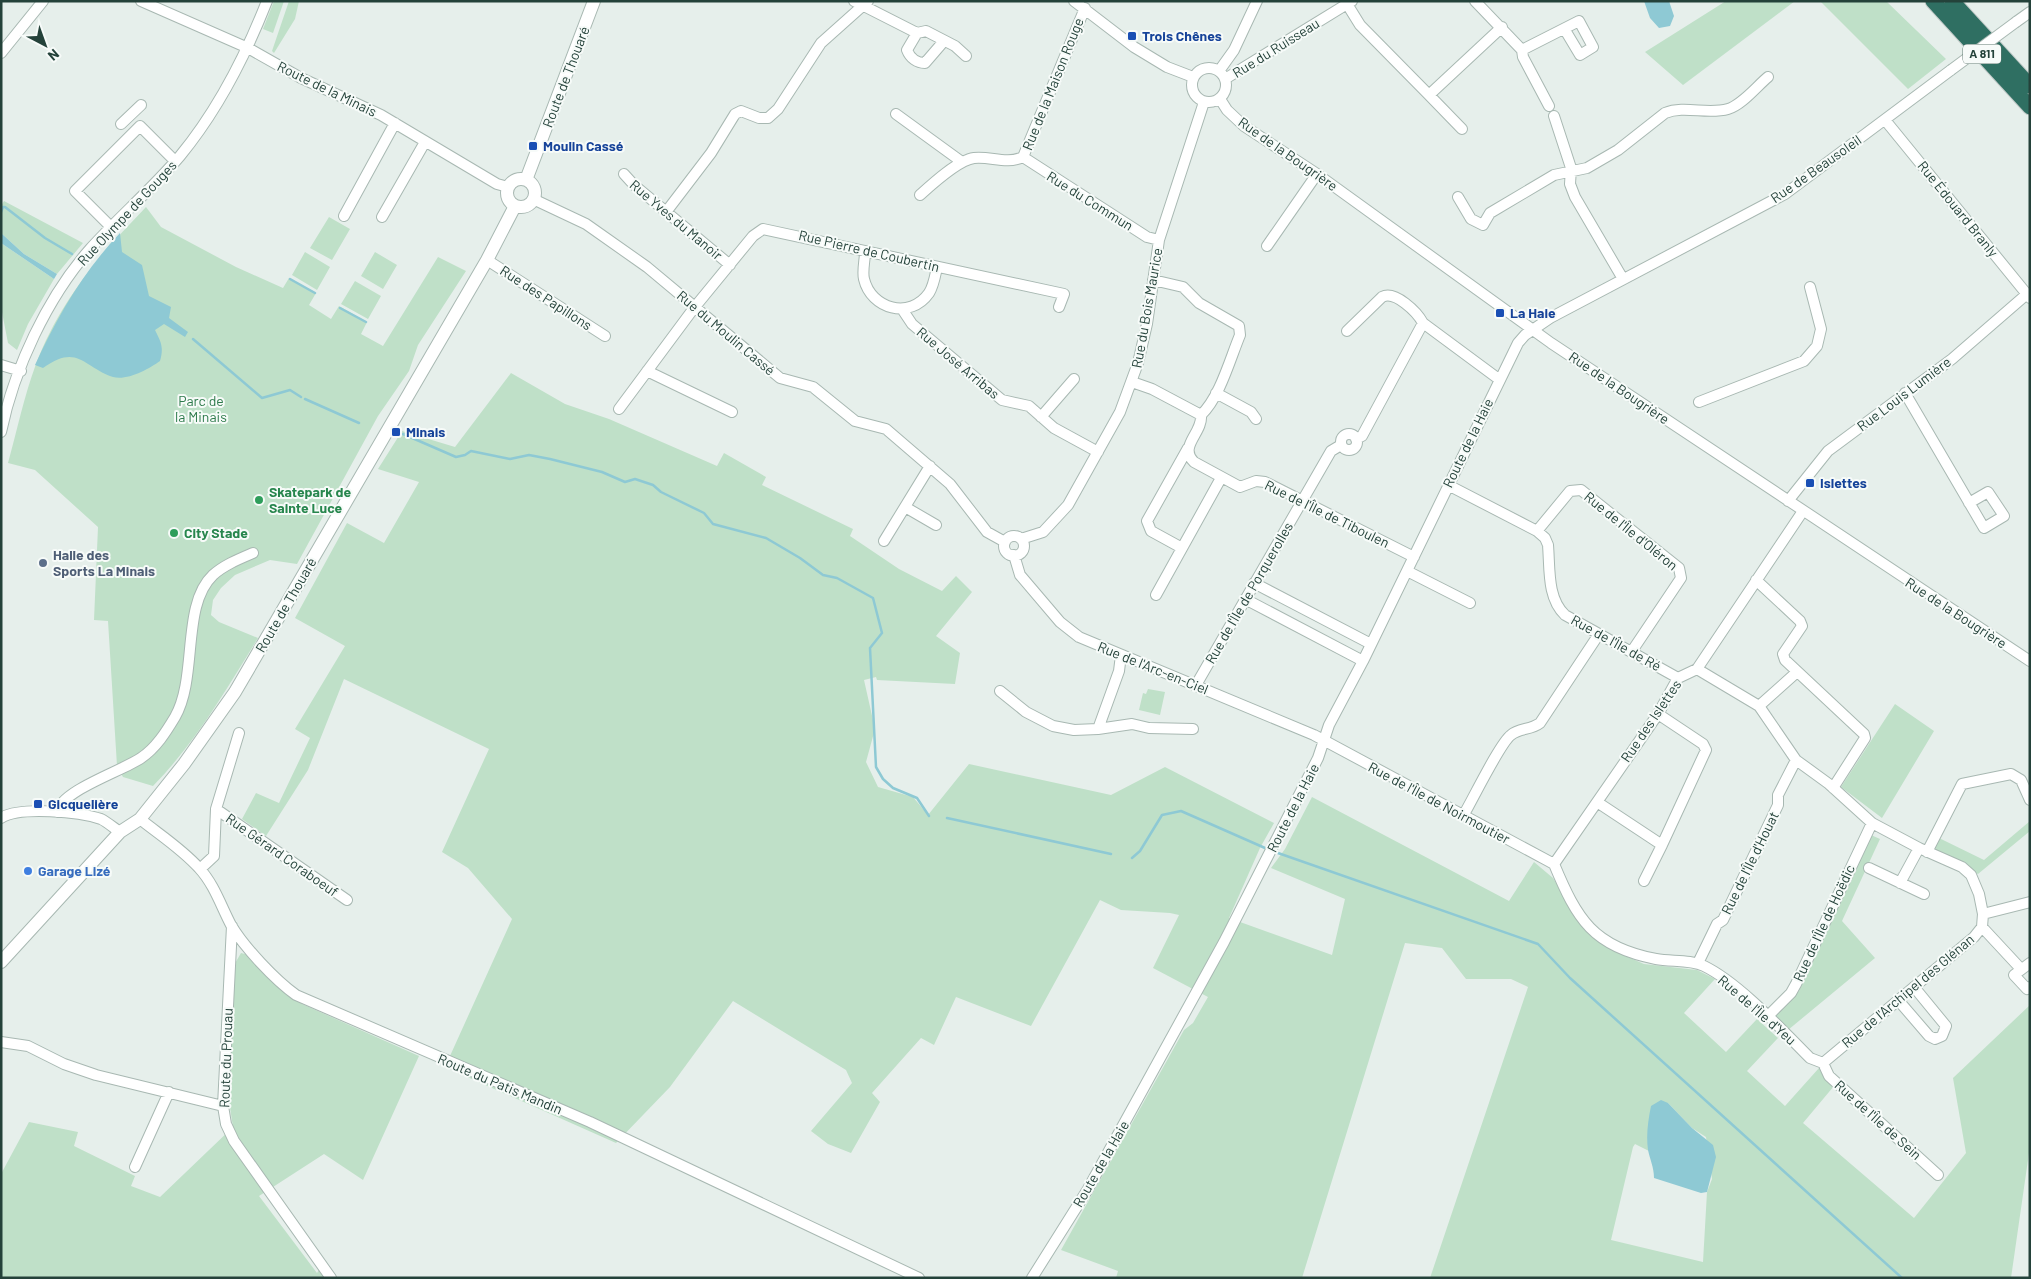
<svg xmlns="http://www.w3.org/2000/svg" width="2031" height="1279" viewBox="0 0 2031 1279" font-family="Barlow,sans-serif">
  <style>
    .green { fill: #bfe0c8; fill-rule: evenodd }
    .water { fill: #8ec9d4 }
    .lines { fill: none; stroke-linecap: round; stroke-linejoin: round }
    .stream { stroke: #8ec9d4; stroke-width: 2.5 }
    .minor-casing { stroke: #a8b8b2; stroke-width: 12 }
    .tertiary-casing { stroke: #a8b8b2; stroke-width: 14 }
    .motorway-casing { stroke: #c2cac8; stroke-width: 17 }
    .minor { stroke: #fff; stroke-width: 10 }
    .tertiary { stroke: #fff; stroke-width: 12 }
    .motorway { stroke: #2f6f62; stroke-width: 15 }
    .minor-bridge-casing { stroke: #a8b8b2; stroke-width: 12; stroke-linecap: butt }
    .minor-bridge { stroke: #fff; stroke-width: 10 }
    .transit-dot { fill: #1a4fb4; stroke: #f7fbf9; stroke-width: 2 }
    .leisure-dot { fill: #2e9e5b; stroke: #f7fbf9; stroke-width: 2 }
    .service-dot { fill: #5c6f8a; stroke: #f7fbf9; stroke-width: 2 }
    .shop-dot { fill: #3f7fe0; stroke: #f7fbf9; stroke-width: 2 }
    .labels { text-anchor: middle; stroke-width: 4; stroke-linejoin: round; paint-order: stroke }
    .shield { fill: #f7fbf9; stroke: #637a73; stroke-width: 1 }
    .shield-label { font-size: 12px; font-weight: bold; fill: #24423a }
    .transit-label { font-size: 14px; font-weight: bold; fill: #164399; stroke: #f7fbf9; text-anchor: start }
    .street-label { font-size: 14px; fill: #24423a; stroke: #f7fbf9 }
    .park-label { font-size: 14px; fill: #2d7a4b; stroke: #f7fbf9 }
    .leisure-label { font-size: 14px; font-weight: bold; fill: #27864d; stroke: #f7fbf9; text-anchor: start }
    .service-label { font-size: 14px; font-weight: bold; fill: #4e5e75; stroke: #f7fbf9; text-anchor: start }
    .shop-label { font-size: 14px; font-weight: bold; fill: #366cbe; stroke: #f7fbf9; text-anchor: start }
  </style>
  <rect width="100%" height="100%" fill="#e6efeb"/>
  <path class="green" d="M274,1H284L273,33L263,29Z
    M289,1H299L295,19L274,53L272,51Z
    M1726,1H1795L1683,85L1645,52Z
    M1820,1H1886L1946,59L1908,89Z
    M4,201L83,243L57,274L24,254L1,233V206Z
    M146,207L161,227L236,267L283,288L289,278L316,293L309,305L331,319L339,306L367,322L361,334L383,346L438,257L466,271L418,345L409,371L378,416L297,564L270,560L235,575L221,588L213,600L211,615L219,622L258,638C226,690 196,742 153,786L123,777L117,766L108,621L94,620L98,527L35,470L8,463C17,431 24,396 36,364C61,299 99,256 146,207Z
    M329,217L350,229L332,260L310,248Z
    M1,243L54,279L28,324L17,350L8,343L1,307Z
    M305,252L330,267L317,290L292,275Z
    M375,252L397,265L383,289L361,276Z
    M355,281L381,296L368,319L341,304Z
    M511,373L565,404L609,419L717,466L724,453L766,477L762,485L853,529L850,536L899,569L942,591L956,576L972,592L936,636L960,653L955,684L877,680L876,677L864,680L875,729L866,762L878,787L913,797L928,815L969,764L1111,795L1165,767L1274,823L1260,848L1229,918L1332,955L1345,899L1271,868L1285,849L1312,797L1509,901L1534,862L1553,878L1587,931L1614,951L1644,964L1697,970L1715,979L1684,1013L1726,1052L1757,1019L1778,1038L1747,1071L1785,1106L1819,1068L1825,1079L1834,1086L1803,1123L1914,1218L1966,1153L1953,1078L2030,1005V1146L2011,1278H1430L1528,987L1511,979H1466L1442,948L1405,943L1302,1278H1116L1118,1271L1061,1250L1184,1030L1193,1023L1208,997L1153,968L1179,915L1170,913L1121,910L1100,900L1031,1026L956,997L934,1045L921,1038L872,1093L880,1102L851,1153L828,1144L811,1131L852,1083L846,1070L733,1001L670,1087L616,1143L445,1067L512,919L468,868L442,852L489,749L344,679L308,770L266,836L242,819L256,793L279,803L310,738L295,729L345,646L295,618L347,523L384,543L419,482L378,469L402,431L455,447ZM1668,1103L1692,1128L1706,1137L1712,1179L1707,1192L1703,1262L1611,1240L1633,1147L1635,1144L1649,1151Z
    M1148,689L1165,692L1160,715L1139,710L1143,693L1146,694Z
    M1895,704L1934,731L1882,818L1841,787Z
    M2030,821V831L1978,874L1934,850L1939,838L1984,860Z
    M1871,835L1880,839L1842,921L1875,958L1788,1030L1776,1020V1015L1799,991Z
    M241,953L249,955L279,988L302,1004L419,1056L363,1180L324,1154L259,1196L317,1273L324,1261L336,1278H1V1174L29,1122L78,1132L74,1146L135,1176L131,1186L160,1197L233,1127L229,1101L230,1052L234,965Z"/>
  <path class="water" d="M1644,1H1669L1674,16L1670,26L1659,28L1650,18Z
    M1,233L24,254L57,274L54,279L1,243Z
    M120,233L122,252L142,265L149,296L171,307L169,318L188,332L185,337L164,324L155,330C161,342 164,347 160,361C149,369 127,381 113,377C83,367 78,343 43,368L35,365C57,317 83,272 120,233Z
    M1661,1100L1668,1103L1692,1128L1713,1145L1716,1157L1707,1192L1701,1193L1654,1178C1654,1167 1650,1160 1648,1150C1646,1135 1648,1121 1651,1106Z"/>
  <g class="lines">
    <path class="stream" d="M1,212L3,207H5L45,238L72,254
      M290,279L315,293
      M340,308L366,322
      M193,339L262,398L290,390L301,397
      M305,399L359,423
      M403,434L456,457L465,455L471,451L510,459L529,455L550,459L602,472L625,482L635,479L653,485L661,492L704,513L713,524L766,538L800,558L823,575L837,578L873,598L882,633L870,648L876,767L883,779L893,788L917,798L929,816
      M947,818L1111,854
      M1278,853L1538,944L1570,978L1902,1278
      M1132,858L1140,851L1162,815L1181,811L1265,848"/>
    <g class="minor-casing">
      <path id="minor" d="M141,1L248,48L301,78L381,115L497,184L508,187
        M854,1L917,33L926,31L955,46L966,56
        M1074,1L1134,47L1167,67L1193,77
        M1475,1L1522,50
        M1347,4L1360,25L1429,95
        M2016,22L2030,12
        M917,33L907,50C910,58 917,63 925,63L944,41
        M1522,50L1579,21L1593,47L1580,55L1565,30
        M1522,50L1523,57L1549,106
        M1,53L43,1
        M1192 85a17 17 0 1 1 34 0a17 17 0 1 1-34 0Z
        M1219,71L1234,50L1257,1
        M1225,79L1352,1
        M1220,99L1227,110L1244,126L1317,174L1551,343L2030,661
        M896,114L962,162
        M1554,116L1571,168L1570,184L1575,197L1623,279
        M1885,120L2030,298
        M121,124L141,105
        M1462,129L1429,95L1502,27
        M1023,157L1147,237L1159,240
        M624,174L634,185L730,265
        M920,195C931,185 958,160 974,158C991,156 1006,165 1023,157L1085,8
        M1458,197L1471,219L1483,225L1490,213L1554,175L1587,168L1618,150L1665,113C1685,105 1707,115 1728,109C1742,105 1757,86 1768,77
        M533,199L586,224L647,267L780,378L813,387L855,421L886,429L950,484L987,532L1005,542
        M666,212L711,153L735,114L741,111L759,118H768L778,109L821,43L868,1
        M344,216L395,123
        M382,217L425,142
        M111,227L75,191L140,126L175,161
        M1267,246L1317,174
        M865,252C865,260 862,271 864,279C871,309 910,320 929,293C934,285 935,276 937,267
        M487,260L605,336
        M1153,280L1183,287L1199,303L1239,326L1240,335C1230,359 1220,397 1201,415
        M902,309L912,324L1002,400L1029,406L1054,428L1098,452
        M1347,331L1382,297C1395,290 1417,312 1423,323L1500,380
        M1,365L21,371
        M647,371L732,412
        M1132,382L1152,389L1201,415C1203,433 1178,446 1194,462L1240,487L1256,481L1265,482L1414,557
        M1216,393L1251,412L1256,419
        M1905,393L1984,528L2004,516L1988,492L1969,503
        M1699,402L1804,361L1817,346L1821,329L1810,287
        M619,409L694,308L753,236L763,229L1064,294L1059,307
        M1041,417L1074,379
        M1,432C14,369 47,298 90,249C119,217 152,189 180,156C218,110 245,57 267,1
        M1341 442a8 8 0 1 1 16 0a8 8 0 1 1-16 0Z
        M1356,439L1362,436L1423,323
        M1448,485L1537,531L1545,538L1548,545C1550,569 1547,598 1565,615L1678,678
        M1788,501L1828,451L1952,359L2027,294
        M905,507L936,525
        M1537,531L1570,491L1581,490L1679,568L1681,578L1632,651
        M1004 546a10 10 0 1 1 20 0a10 10 0 1 1-20 0Z
        M1021,539L1043,532L1068,505L1120,412L1138,363L1147,324L1159,240L1204,102
        M884,541L930,466
        M1182,548L1151,531L1147,521L1188,448
        M1014,555L1020,575L1060,622L1079,637L1314,735L1554,864
        M1407,571L1470,603
        M1756,580L1800,621L1802,626L1783,654L1785,660L1864,734L1865,738L1833,788
        M1254,583L1371,644
        M1156,595L1221,478
        M1245,599L1363,661
        M1697,669L1759,706L1796,760L1829,784L1872,823L1919,848L1962,867L1971,875L1979,894L1983,914L1982,927L1974,937L1823,1063
        M1196,685L1331,451L1341,445
        M1000,691L1026,712L1053,726L1074,730L1098,729L1132,724L1149,728L1193,729
        M1759,706L1797,672
        M1098,729L1119,671L1121,655
        M1597,802L1662,845L1706,750L1703,744L1658,714
        M216,809L347,900
        M57,812C62,790 122,771 141,758C156,748 166,732 175,717C198,677 181,605 213,575C224,565 239,559 253,553
        M1463,816C1472,801 1500,743 1511,735C1519,728 1531,730 1540,723L1599,634
        M1,818C20,806 80,812 101,819C107,822 114,828 120,832
        M140,819C160,835 182,849 199,868C214,884 221,906 231,925C244,947 275,980 296,995L590,1122L919,1278
        M1927,852L1962,784L2011,774L2021,780L2030,800
        M1554,864L1658,714L1678,678L1697,669L1803,511
        M1554,864C1577,919 1593,947 1656,959C1671,962 1690,959 1704,966C1739,983 1782,1030 1810,1058L1823,1063
        M1869,868L1924,894
        M200,869L214,856L216,809L239,733
        M1644,881L1662,845
        M1900,883L1919,848
        M1983,914L2030,902
        M232,926L223,1106L226,1124L234,1141L331,1278
        M1982,927L2021,969
        M1698,963L1717,924L1723,920L1778,805V795L1796,760
        M2030,963L2014,975L2027,989L2030,987
        M1898,1000L1929,1036L1935,1039L1942,1036L1946,1026L1914,987
        M1767,1017L1791,993L1796,984L1872,823
        M1,1042L28,1046L64,1064L96,1075L223,1106
        M1823,1063L1829,1076L1938,1175
        M135,1167L169,1092
        M1032,1278L1088,1189L1224,942L1318,758L1329,725L1363,661L1518,343L1525,335L1550,318L1785,194L1951,70"/>
    </g>
    <g class="tertiary-casing">
      <path id="tertiary" d="M507 193a14 14 0 1 1 28 0a14 14 0 1 1-28 0Z
        M526,180L594,1
        M1,962L120,832L140,819L184,764L235,692L487,260L515,206"/>
    </g>
    <g class="motorway-casing">
      <path id="motorway" d="M1933,1L2030,107
        M1952,1L2030,86"/>
    </g>
    <use href="#minor" class="minor"/>
    <use href="#tertiary" class="tertiary"/>
    <use href="#motorway" class="motorway"/>
    <g class="minor-bridge-casing">
      <path id="minor-bridge" d="M1951,70L2016,22"/>
    </g>
    <use href="#minor-bridge" class="minor-bridge"/>
  </g>
  <g class="transit-dot">
    <rect x="1127" y="31" width="10" height="10" rx="2.5"/>
    <rect x="528" y="141" width="10" height="10" rx="2.5"/>
    <rect x="1495" y="308" width="10" height="10" rx="2.5"/>
    <rect x="391" y="427" width="10" height="10" rx="2.5"/>
    <rect x="1805" y="478" width="10" height="10" rx="2.5"/>
    <rect x="33" y="799" width="10" height="10" rx="2.5"/>
  </g>
  <g class="leisure-dot">
    <circle cx="259" cy="500" r="5"/>
    <circle cx="174" cy="533" r="5"/>
  </g>
  <circle class="service-dot" cx="43" cy="563" r="5"/>
  <circle class="shop-dot" cx="28" cy="871" r="5"/>
  <g class="labels">
    <rect class="shield" x="1963" y="44.5" width="38" height="19" rx="4"/>
    <g class="shield-label">
      <text x="1982" y="58">A 811</text>
    </g>
    <g class="transit-label">
      <text x="1142" y="41">Trois Chênes</text>
      <text x="543" y="151">Moulin Cassé</text>
      <text x="1510" y="318">La Haie</text>
      <text x="406" y="437">Minais</text>
      <text x="1820" y="488">Islettes</text>
      <text x="48" y="809">Gicquelière</text>
    </g>
    <g class="street-label">
      <text transform="translate(1276 48) rotate(-32)" y="5">Rue du Ruisseau</text>
      <text transform="translate(566 77) rotate(-69)" y="5">Route de Thouaré</text>
      <text transform="translate(1053 84) rotate(-68)" y="5">Rue de la Maison Rouge</text>
      <text transform="translate(327 89) rotate(26)" y="5">Route de la Minais</text>
      <text transform="translate(1288 154) rotate(35)" y="5">Rue de la Bougrière</text>
      <text transform="translate(1816 169) rotate(-35)" y="5">Rue de Beausoleil</text>
      <text transform="translate(1090 201) rotate(32)" y="5">Rue du Commun</text>
      <text transform="translate(1958 209) rotate(51)" y="5">Rue Édouard Branly</text>
      <text transform="translate(127 213) rotate(-47)" y="5">Rue Olympe de Gouges</text>
      <text transform="translate(676 220) rotate(40)" y="5">Rue Yves du Manoir</text>
      <text transform="translate(869 251) rotate(13)" y="5">Rue Pierre de Coubertin</text>
      <text transform="translate(546 298) rotate(33)" y="5">Rue des Papillons</text>
      <text transform="translate(1147 308) rotate(-80)" y="5">Rue du Bois Maurice</text>
      <text transform="translate(726 333) rotate(40)" y="5">Rue du Moulin Cassé</text>
      <text transform="translate(958 363) rotate(40)" y="5">Rue José Arribas</text>
      <text transform="translate(1619 388) rotate(34)" y="5">Rue de la Bougrière</text>
      <text transform="translate(1904 394) rotate(-37)" y="5">Rue Louis Lumière</text>
      <text transform="translate(1468 443) rotate(-64)" y="5">Route de la Haie</text>
      <text transform="translate(1327 514) rotate(26)" y="5">Rue de l'Île de Tiboulen</text>
      <text transform="translate(1631 531) rotate(39)" y="5">Rue de l'Île d'Oléron</text>
      <text transform="translate(1249 593) rotate(-60)" y="5">Rue de l'Île de Porquerolles</text>
      <text transform="translate(286 605) rotate(-60)" y="5">Route de Thouaré</text>
      <text transform="translate(1956 613) rotate(33)" y="5">Rue de la Bougrière</text>
      <text transform="translate(1616 643) rotate(29)" y="5">Rue de l'Île de Ré</text>
      <text transform="translate(1153 668) rotate(22)" y="5">Rue de l'Arc-en-Ciel</text>
      <text transform="translate(1651 721) rotate(-56)" y="5">Rue des Islettes</text>
      <text transform="translate(1439 803) rotate(28)" y="5">Rue de l'Île de Noirmoutier</text>
      <text transform="translate(1293 808) rotate(-63)" y="5">Route de la Haie</text>
      <text transform="translate(282 855) rotate(35)" y="5">Rue Gérard Coraboeuf</text>
      <text transform="translate(1750 863) rotate(-64)" y="5">Rue de l'Île d'Houat</text>
      <text transform="translate(1824 923) rotate(-65)" y="5">Rue de l'Île de Hoëdic</text>
      <text transform="translate(1908 991) rotate(-40)" y="5">Rue de l'Archipel des Glénan</text>
      <text transform="translate(1757 1010) rotate(41)" y="5">Rue de l'Île d'Yeu</text>
      <text transform="translate(226 1058) rotate(-88)" y="5">Route du Prouau</text>
      <text transform="translate(500 1084) rotate(23)" y="5">Route du Patis Mandin</text>
      <text transform="translate(1878 1120) rotate(42)" y="5">Rue de l'Île de Sein</text>
      <text transform="translate(1101 1164) rotate(-60)" y="5">Route de la Haie</text>
    </g>
    <g class="park-label">
      <text x="201" y="406">Parc de<tspan x="201" dy="16">la Minais</tspan></text>
    </g>
    <g class="leisure-label">
      <text x="269" y="497">Skatepark de<tspan x="269" dy="16">Sainte Luce</tspan></text>
      <text x="184" y="538">City Stade</text>
    </g>
    <g class="service-label">
      <text x="53" y="560">Halle des<tspan x="53" dy="16">Sports La Minais</tspan></text>
    </g>
    <g class="shop-label">
      <text x="38" y="876">Garage Lizé</text>
    </g>
  </g>
  <rect width="2031" height="1279" fill="none" stroke="#24423a" stroke-width="5"/>
  <g transform="translate(45 45) rotate(139)" stroke="#f7fbf9" stroke-width="4" paint-order="stroke">
  <path d="M0-4L9 19L0 12L-9 19Z" fill="#24423a"/>
  <text y="-8" font-size="14" font-weight="bold" text-anchor="middle" fill="#24423a">N</text>
  </g>
</svg>
